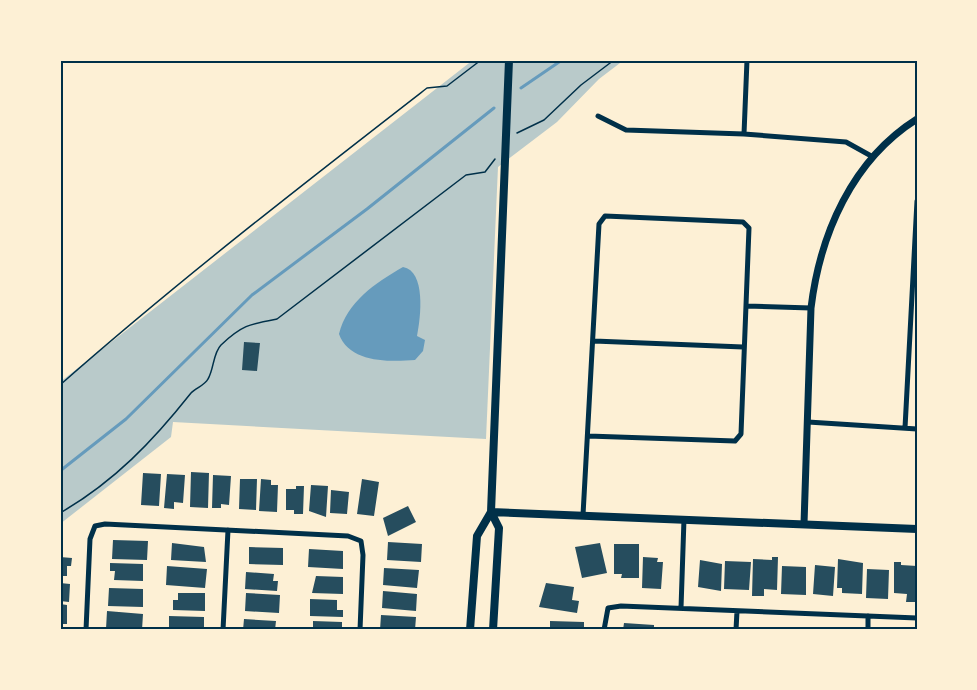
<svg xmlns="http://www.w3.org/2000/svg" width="977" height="690" viewBox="0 0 977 690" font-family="'Varela Round',sans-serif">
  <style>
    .green { fill: #b9caca }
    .water { fill: #669bbc }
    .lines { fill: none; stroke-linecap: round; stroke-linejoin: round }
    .stream { stroke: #669bbc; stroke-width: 3 }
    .building { fill: #264d5e }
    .path { stroke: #003049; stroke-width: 1.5 }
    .minor { stroke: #003049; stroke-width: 5 }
    .tertiary { stroke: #003049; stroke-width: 7 }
    .secondary { stroke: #003049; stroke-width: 8 }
    .neatline { fill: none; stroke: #003049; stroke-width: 2 }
  </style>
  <rect width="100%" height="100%" fill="#fdf0d5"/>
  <path class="green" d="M473,60H624L599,79L557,122L498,167L486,439L173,422L171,437L60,524V382Z"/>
  <path class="water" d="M403,267C426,271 421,317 417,336L425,340L423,351L415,360C390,362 349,363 339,334C347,302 375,283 403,267Z"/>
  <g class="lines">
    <path class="stream" d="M521,88L562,60
      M60,471L126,419L252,295L367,209L494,108"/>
  </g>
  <path class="building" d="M244,342L260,343L257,371L242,370Z
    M191,472L209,473L208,508L190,507Z
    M143,473L161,474L159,506L141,505Z
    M167,474L185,475L183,503L174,502V509L164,508Z
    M213,475L231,476L229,505L221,504V508H212Z
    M240,479H257L256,510L239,509Z
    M261,479L271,480V485H278L277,512L259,511Z
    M362,479L379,482L374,516L357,514Z
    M311,485L328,486L326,517L309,511Z
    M296,486H304L303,514H294V510H286V489H296Z
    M331,490L349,492L347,514L330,513Z
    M408,506L416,522L388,536L383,518Z
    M113,540L148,541L147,560L112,559Z
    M388,542L422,544L421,562L387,560Z
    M172,543L204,547L206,562L171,560Z
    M600,543L607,573L582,578L575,547Z
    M614,544H639V578H621L622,574H614Z
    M249,547L283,548V565L249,564Z
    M309,549L343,551V569L308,567Z
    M60,557L72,558L71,566H67V576H60Z
    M643,557L658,558L657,562H663L661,589L642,588Z
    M772,557H778L777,590L764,589V596H752L753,559L772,560Z
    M838,559L863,563L862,594L842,593V588H837Z
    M700,560L722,564L721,591L698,587Z
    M725,561L751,562L749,590L724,589Z
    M894,562H901V565L917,566V602H906L907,594L894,593Z
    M110,563L143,564V581L114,580L115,571H110Z
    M815,565L835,567L833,596L813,594Z
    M167,566L207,569L205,588L166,585Z
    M782,566L806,567V595L781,594Z
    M384,568L419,570L417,588L383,585Z
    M867,569L889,570L888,599L866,598Z
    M246,572L274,574L273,581H278L277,591L245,589Z
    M316,576L343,577V594L312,593Z
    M60,583L70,584L69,602L60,601Z
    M546,583L574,587L572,600L579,601L577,613L539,607Z
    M109,588L143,589V607L108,606Z
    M383,591L417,594L416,611L382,608Z
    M178,593H205V611L173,610V600H178Z
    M246,593L280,595L279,613L245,611Z
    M310,599L337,600V610H343V617L310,616Z
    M60,604L67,605V624H60Z
    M107,611L143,614L142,630L106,629Z
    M381,615L416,617L415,630H380Z
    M169,616L204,617V630H169Z
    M244,619L276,621L275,630H243Z
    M313,621L342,622V630H313Z
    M550,621L584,622V630H550Z
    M624,623L654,625V630H623Z
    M687,628H703V630H687Z"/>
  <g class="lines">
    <path class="path" d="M517,133L544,120L581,85L614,60
      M60,385C178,281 302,185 427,88L447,86L481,60
      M60,513C114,482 153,441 191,393C196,388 205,385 208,379C214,369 213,353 221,345C242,325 250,324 277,319L466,175L485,172L495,159"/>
    <path class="minor" d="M598,116L626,130L744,134L846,142L873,157
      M744,134L747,60
      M746,306L811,308
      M594,341L743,347
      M808,422L917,429
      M905,428L917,201
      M583,515L599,224L605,216L743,222L749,228L741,434L735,441L588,436
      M681,608L684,519
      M86,630L90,539L95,526L105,524L348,536L361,541L363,555L360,630
      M223,630L228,530
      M604,630L608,608L621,606L917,618
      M736,630L737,611
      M868,630V616"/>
    <path class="tertiary" d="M804,524L811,308C820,234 852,160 917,119"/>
    <path class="secondary" d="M491,512L917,529
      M491,512L499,528L493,630
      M470,630L477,536L491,512L509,60"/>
  </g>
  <rect width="977" height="690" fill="none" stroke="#fdf0d5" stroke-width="123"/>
  <rect x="62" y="62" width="854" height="566" class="neatline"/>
</svg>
